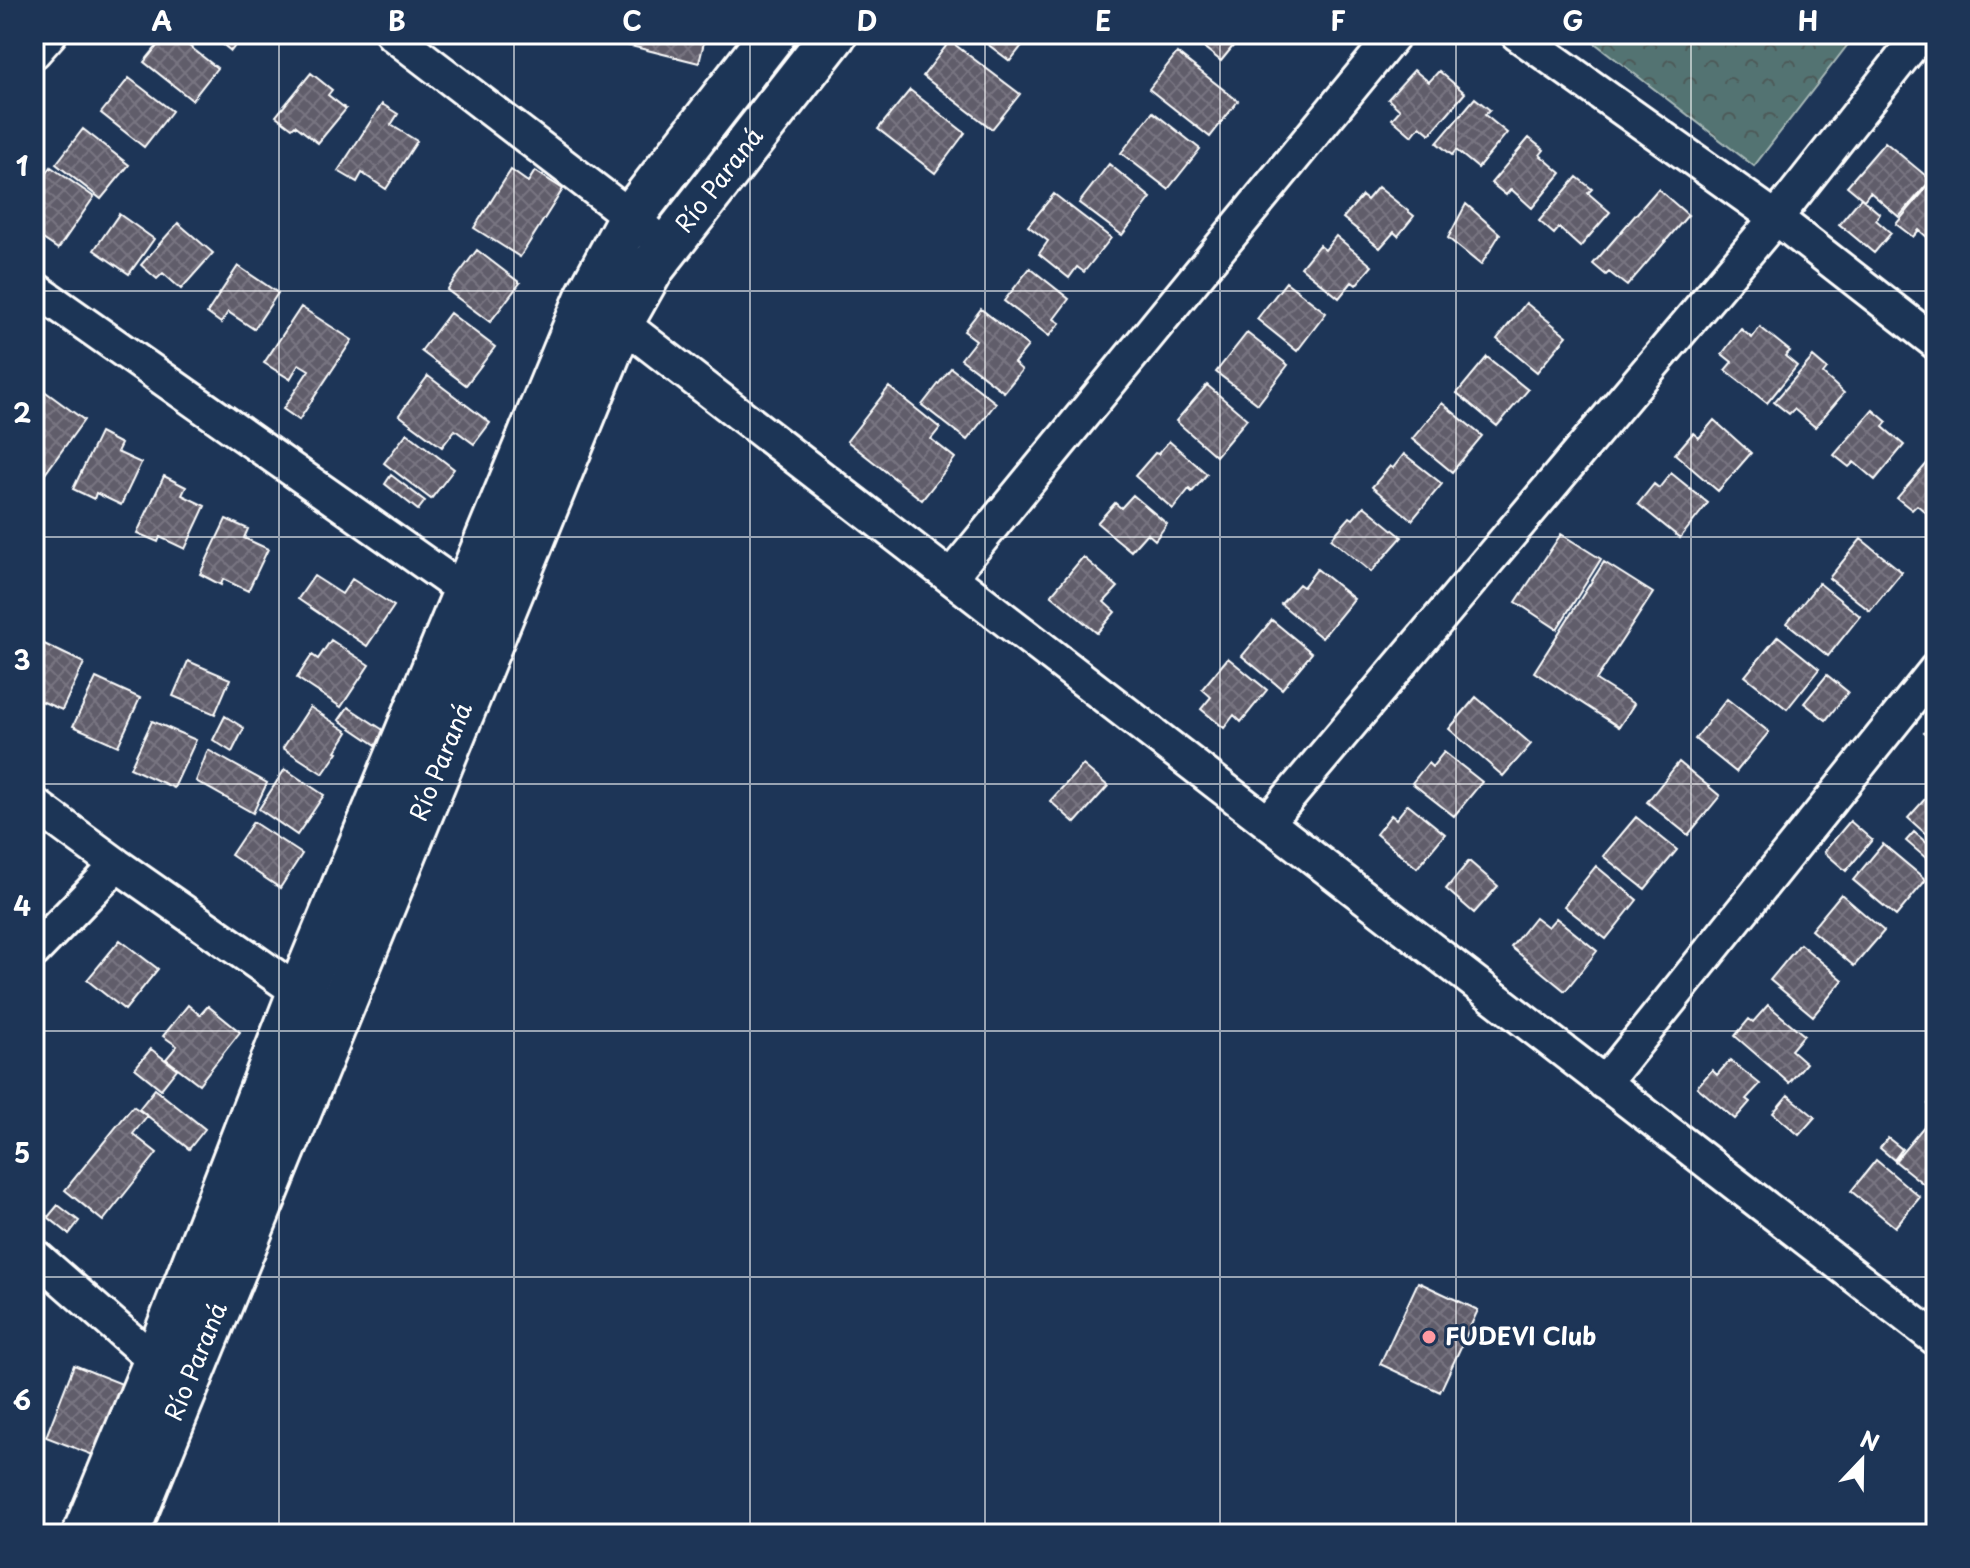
<svg xmlns="http://www.w3.org/2000/svg" width="1970" height="1568" viewBox="0 0 1970 1568" font-family="'Playpen Sans',sans-serif">
  <style>
    .park { fill: url(#park-crowns); stroke: #a8b9b8; stroke-width: 2 }
    .building { fill: url(#building-cross-hatch); stroke: #fff; stroke-width: 2 }
    .lines { fill: none; stroke-linecap: round; stroke-linejoin: round }
    .street-casing { stroke: #fff; stroke-width: 38 }
    .secondary-casing { stroke: #fff; stroke-width: 50 }
    .street { stroke: #1d3557; stroke-width: 32 }
    .secondary { stroke: #1d3557; stroke-width: 44 }
    .grid { fill: none; stroke: #fff; stroke-width: 2; stroke-opacity: 0.55 }
    .poi-dot { fill: #ff9aa2; stroke: #1d3557; stroke-width: 3 }
    .labels { text-anchor: middle; stroke-width: 6; stroke-linejoin: round; paint-order: stroke }
    .street-label { font-size: 24px; fill: #fff; stroke: #1d3557 }
    .poi-label { font-size: 24px; font-weight: bold; fill: #fff; stroke: #1d3557; text-anchor: start }
    .neatline { fill: none; stroke: #fff; stroke-width: 3 }
    .grid-label { font-size: 26px; text-anchor: middle; font-weight: bold; fill: #fff }
  </style>
  <defs>
    <pattern id="park-crowns" width="20" height="18" patternUnits="userSpaceOnUse" patternTransform="scale(2)"><rect width="20" height="18" fill="#527372"/><path d="M2 6a3 3 0 1 1 6 0M12 15a3 3 0 1 1 6 0" fill="none" stroke="#4e5a59"/></pattern>
    <pattern id="building-cross-hatch" width="8" height="8" patternUnits="userSpaceOnUse" patternTransform="scale(2)"><rect width="8" height="8" fill="#605d6b"/><path d="M0 0l8 8M0 8l8-8" fill="none" stroke="#787581"/></pattern>
  </defs>
  <rect width="100%" height="100%" fill="#1d3557"/>
  <filter id="ink" filterUnits="userSpaceOnUse"><feTurbulence type="fractalNoise" baseFrequency=".0125" numOctaves="2"/><feDisplacementMap in="SourceGraphic" scale="16" xChannelSelector="R" yChannelSelector="G"/><feConvolveMatrix kernelMatrix="1 2 1 2 8 2 1 2 1" color-interpolation-filters="sRGB"/></filter>
  <g filter="url(#ink)">
    <path class="park" d="M1583,34H1856L1754,166Z"/>
    <path class="building" d="M167,34H174L217,68L192,100L144,62Z
      M210,34H244L231,51Z
      M583,34H706L699,63Z
      M974,34H1031L1010,61Z
      M1187,34H1243L1221,61Z
      M950,41L1020,94L992,129L923,76Z
      M1177,53L1238,101L1210,137L1149,89Z
      M1414,70L1429,82L1439,71L1465,93L1430,134L1420,126L1412,136L1392,119L1400,110L1388,99Z
      M311,73L332,90L328,95L346,109L318,143L295,125L292,128L276,116Z
      M129,78L172,111L144,147L101,113Z
      M910,90L965,133L935,173L878,129Z
      M1475,98L1490,110L1485,115L1507,133L1478,168L1456,150L1452,155L1437,143Z
      M382,104L398,114L391,125L417,141L386,189L362,173L357,182L338,171Z
      M1153,112L1200,149L1168,189L1121,153Z
      M83,129L129,165L101,199L56,164Z
      M1529,138L1544,150L1540,155L1561,173L1532,208L1511,189L1506,195L1491,183Z
      M1885,142L1931,180L1899,217L1870,192L1864,200L1847,186Z
      M1109,164L1151,198L1122,235L1079,203Z
      M51,167L94,197L58,249L34,233V193Z
      M511,170L528,182L535,171L563,189L520,257L474,228Z
      M1577,177L1592,189L1588,193L1610,212L1580,247L1559,228L1554,234L1539,221Z
      M1934,179L1936,180V245L1919,230L1913,237L1896,224Z
      M1378,187L1414,216L1398,236L1394,232L1380,248L1343,218L1362,196L1367,200Z
      M1658,189L1688,215L1627,286L1609,272L1606,275L1593,264Z
      M1054,194L1111,238L1084,272L1077,267L1069,278L1039,254L1048,241L1028,226Z
      M1861,198L1880,214L1876,220L1891,233L1874,253L1839,224Z
      M1466,204L1500,234L1481,265L1448,238Z
      M119,214L154,239L129,274L94,250Z
      M178,223L213,253L181,289L163,273L157,279L141,265Z
      M1336,236L1372,266L1356,285L1352,282L1339,298L1301,267L1319,245L1325,250Z
      M477,250L520,283L490,322L447,290Z
      M238,266L278,293L254,329L228,312L221,323L207,313Z
      M1030,268L1069,299L1054,319L1060,323L1049,336L1004,301Z
      M1286,282L1326,313L1297,351L1257,319Z
      M1526,303L1567,336L1537,372L1497,339Z
      M301,307L352,340L299,420L283,409L309,370L299,364L290,379L264,363Z
      M981,309L1028,346L1014,363L1022,370L1004,392L961,359L976,340L964,331Z
      M450,313L495,347L466,385L421,351Z
      M1760,327L1790,351L1785,356L1797,366L1767,403L1725,370L1732,362L1722,354L1741,329L1752,338Z
      M1247,333L1288,365L1258,404L1216,372Z
      M1487,357L1528,390L1497,426L1457,393Z
      M1813,357L1827,369L1823,374L1844,393L1815,427L1794,409L1789,414L1774,402Z
      M951,368L996,403L967,440L922,405Z
      M428,376L490,423L474,444L455,430L442,447L399,415Z
      M1207,385L1247,419L1216,456L1176,421Z
      M889,387L940,428L931,439L955,458L922,500L847,441Z
      M43,390L84,420L42,478L34,472V402Z
      M1442,403L1482,436L1452,472L1412,439Z
      M1873,410L1887,422L1883,427L1904,445L1875,480L1854,462L1849,467L1834,455Z
      M1714,420L1751,453L1718,491L1675,454L1693,433L1699,438Z
      M100,433L121,444L117,452L141,463L121,505L96,493L94,499L73,489Z
      M407,433L454,469L431,499L384,463Z
      M1169,441L1207,474L1192,492L1189,489L1173,509L1135,476L1155,453L1158,454Z
      M1936,453V521L1917,505L1912,510L1897,498Z
      M1404,454L1442,484L1412,520L1372,487L1390,466L1393,468Z
      M1671,473L1708,503L1680,538L1638,504L1654,484L1659,488Z
      M391,475L425,501L418,510L385,484Z
      M164,476L186,487L182,495L205,506L185,549L160,537L158,542L137,533Z
      M1133,495L1167,524L1155,540L1147,533L1131,551L1097,523L1115,503L1121,508Z
      M1364,506L1402,537L1371,572L1331,539L1350,517L1353,519Z
      M226,519L248,529L244,538L268,549L248,591L223,579L221,585L200,574Z
      M1561,534L1601,559L1557,629L1516,602Z
      M1861,539L1902,572L1870,611L1829,578Z
      M1083,557L1118,587L1104,602L1115,612L1097,633L1051,595Z
      M1604,562L1653,593L1596,680L1634,704L1619,727L1534,672Z
      M1317,569L1354,599L1322,638L1281,604L1299,584L1303,587Z
      M314,576L342,594L352,579L394,606L367,646L298,599Z
      M1819,583L1860,616L1828,656L1787,623Z
      M1272,620L1312,653L1282,689L1242,656Z
      M1778,636L1819,669L1787,709L1745,676Z
      M331,640L369,665L341,707L297,678L312,655L318,659Z
      M40,642L84,663L62,710L34,698V655Z
      M1228,658L1267,690L1241,722L1234,715L1224,728L1201,709L1211,697L1202,689Z
      M188,661L230,679L215,714L173,696Z
      M1827,675L1848,692L1826,720L1804,703Z
      M96,678L140,698L118,746L73,726Z
      M1476,697L1531,744L1503,776L1449,729Z
      M1727,699L1769,732L1736,772L1695,739Z
      M310,707L348,732L336,751L338,752L323,774L283,748Z
      M348,707L397,739L388,753L339,720Z
      M225,716L244,728L232,752L213,740Z
      M1936,719V743L1924,733Z
      M152,721L196,740L174,788L130,768Z
      M208,750L267,783L253,813L196,781Z
      M1444,752L1482,782L1454,816L1412,783L1428,763L1432,767Z
      M1679,762L1720,796L1688,835L1647,802Z
      M1083,765L1108,786L1075,823L1050,801Z
      M285,769L324,795L297,835L259,809Z
      M1934,789L1936,791V843L1908,818Z
      M1408,804L1445,834L1417,868L1376,834L1391,815L1396,819Z
      M1636,817L1677,850L1645,889L1603,856Z
      M1850,821L1872,840L1846,871L1824,852Z
      M253,822L302,854L280,888L231,855Z
      M1914,832L1936,851V863L1934,865L1906,841Z
      M1883,844L1926,880L1896,916L1853,880Z
      M1469,861L1498,886L1474,913L1446,889Z
      M1596,866L1637,900L1606,939L1564,906Z
      M1841,894L1884,931L1854,966L1811,930Z
      M1535,917L1548,927L1556,918L1597,951L1565,991L1511,947Z
      M120,940L158,969L125,1010L87,980Z
      M1800,944L1843,980L1813,1016L1770,980Z
      M188,1005L200,1015L208,1006L240,1032L199,1084L166,1059L177,1046L163,1036Z
      M1768,1005L1804,1035L1791,1050L1806,1063L1789,1083L1735,1036L1749,1019L1753,1022Z
      M151,1049L177,1069L161,1089L135,1068Z
      M1730,1060L1760,1084L1746,1099L1750,1102L1735,1119L1697,1087L1712,1070L1717,1075Z
      M155,1089L205,1129L189,1149L139,1109Z
      M1936,1094V1111L1928,1104Z
      M1788,1095L1815,1117L1799,1135L1773,1113Z
      M133,1106L147,1116L133,1134L157,1153L103,1221L65,1190Z
      M1926,1124L1936,1132V1194L1895,1161Z
      M1888,1138L1902,1149L1894,1160L1880,1148Z
      M1876,1160L1920,1197L1895,1227L1851,1191Z
      M58,1205L79,1221L69,1234L48,1217Z
      M1418,1282L1478,1310L1440,1392L1380,1364Z
      M74,1365L122,1384L93,1455L46,1437Z"/>
    <g class="lines">
      <g class="street-casing">
        <path id="street" d="M392,34L631,217L667,248
          M1517,34L1776,218L1936,343
          M34,52L50,34
          M34,288L483,604
          M606,311L1936,1339
          M951,576L1395,34
          M34,804L117,865L300,993L317,1001
          M1268,822L1776,218L1921,34
          M34,951L117,865
          M1604,1083L1936,669
          M34,1255L156,1362L173,1370"/>
      </g>
      <g class="secondary-casing">
        <g id="secondary">
          <path d="M85,1534L156,1362L300,993L588,297L631,217L773,34"/>
          <path id="s1" d="M126,1534L621,322L652,267L834,34"/>
        </g>
      </g>
      <use href="#street" class="street"/>
      <use href="#secondary" class="secondary"/>
    </g>
  </g>
  <path class="grid" d="M279,34V1534M514,34V1534M750,34V1534M985,34V1534M1220,34V1534M1456,34V1534M1691,34V1534M34,291H1936M34,537H1936M34,784H1936M34,1031H1936M34,1277H1936"/>
  <circle class="poi-dot" cx="1429" cy="1337" r="8"/>
  <g class="labels">
    <g class="street-label">
      <text dy="8" stroke="none"><textPath href="#s1" startOffset="1482">Río Paraná</textPath></text>
      <text dy="8" stroke="none"><textPath href="#s1" startOffset="834">Río Paraná</textPath></text>
      <text dy="8" stroke="none"><textPath href="#s1" startOffset="186">Río Paraná</textPath></text>
    </g>
    <g class="poi-label">
      <text x="1445" y="1345">FUDEVI Club</text>
    </g>
  </g>
  <rect width="1970" height="1568" fill="none" stroke="#1d3557" stroke-width="88"/>
  <g transform="translate(1862 1460) rotate(22)" stroke="#1d3557" stroke-width="6" paint-order="stroke">
  <path d="M0-6L14 30L0 20L-14 30Z" fill="#ffffff"/>
  <text y="-12" font-size="22" font-weight="bold" text-anchor="middle" fill="#ffffff">N</text>
  </g>
  <rect x="44" y="44" width="1882" height="1480" class="neatline"/>
  <g class="grid-label">
    <text x="162" y="31">A</text>
    <text x="397" y="31">B</text>
    <text x="632" y="31">C</text>
    <text x="867" y="31">D</text>
    <text x="1103" y="31">E</text>
    <text x="1338" y="31">F</text>
    <text x="1573" y="31">G</text>
    <text x="1808" y="31">H</text>
    <text x="22" y="176">1</text>
    <text x="22" y="423">2</text>
    <text x="22" y="670">3</text>
    <text x="22" y="916">4</text>
    <text x="22" y="1163">5</text>
    <text x="22" y="1410">6</text>
  </g>
</svg>
